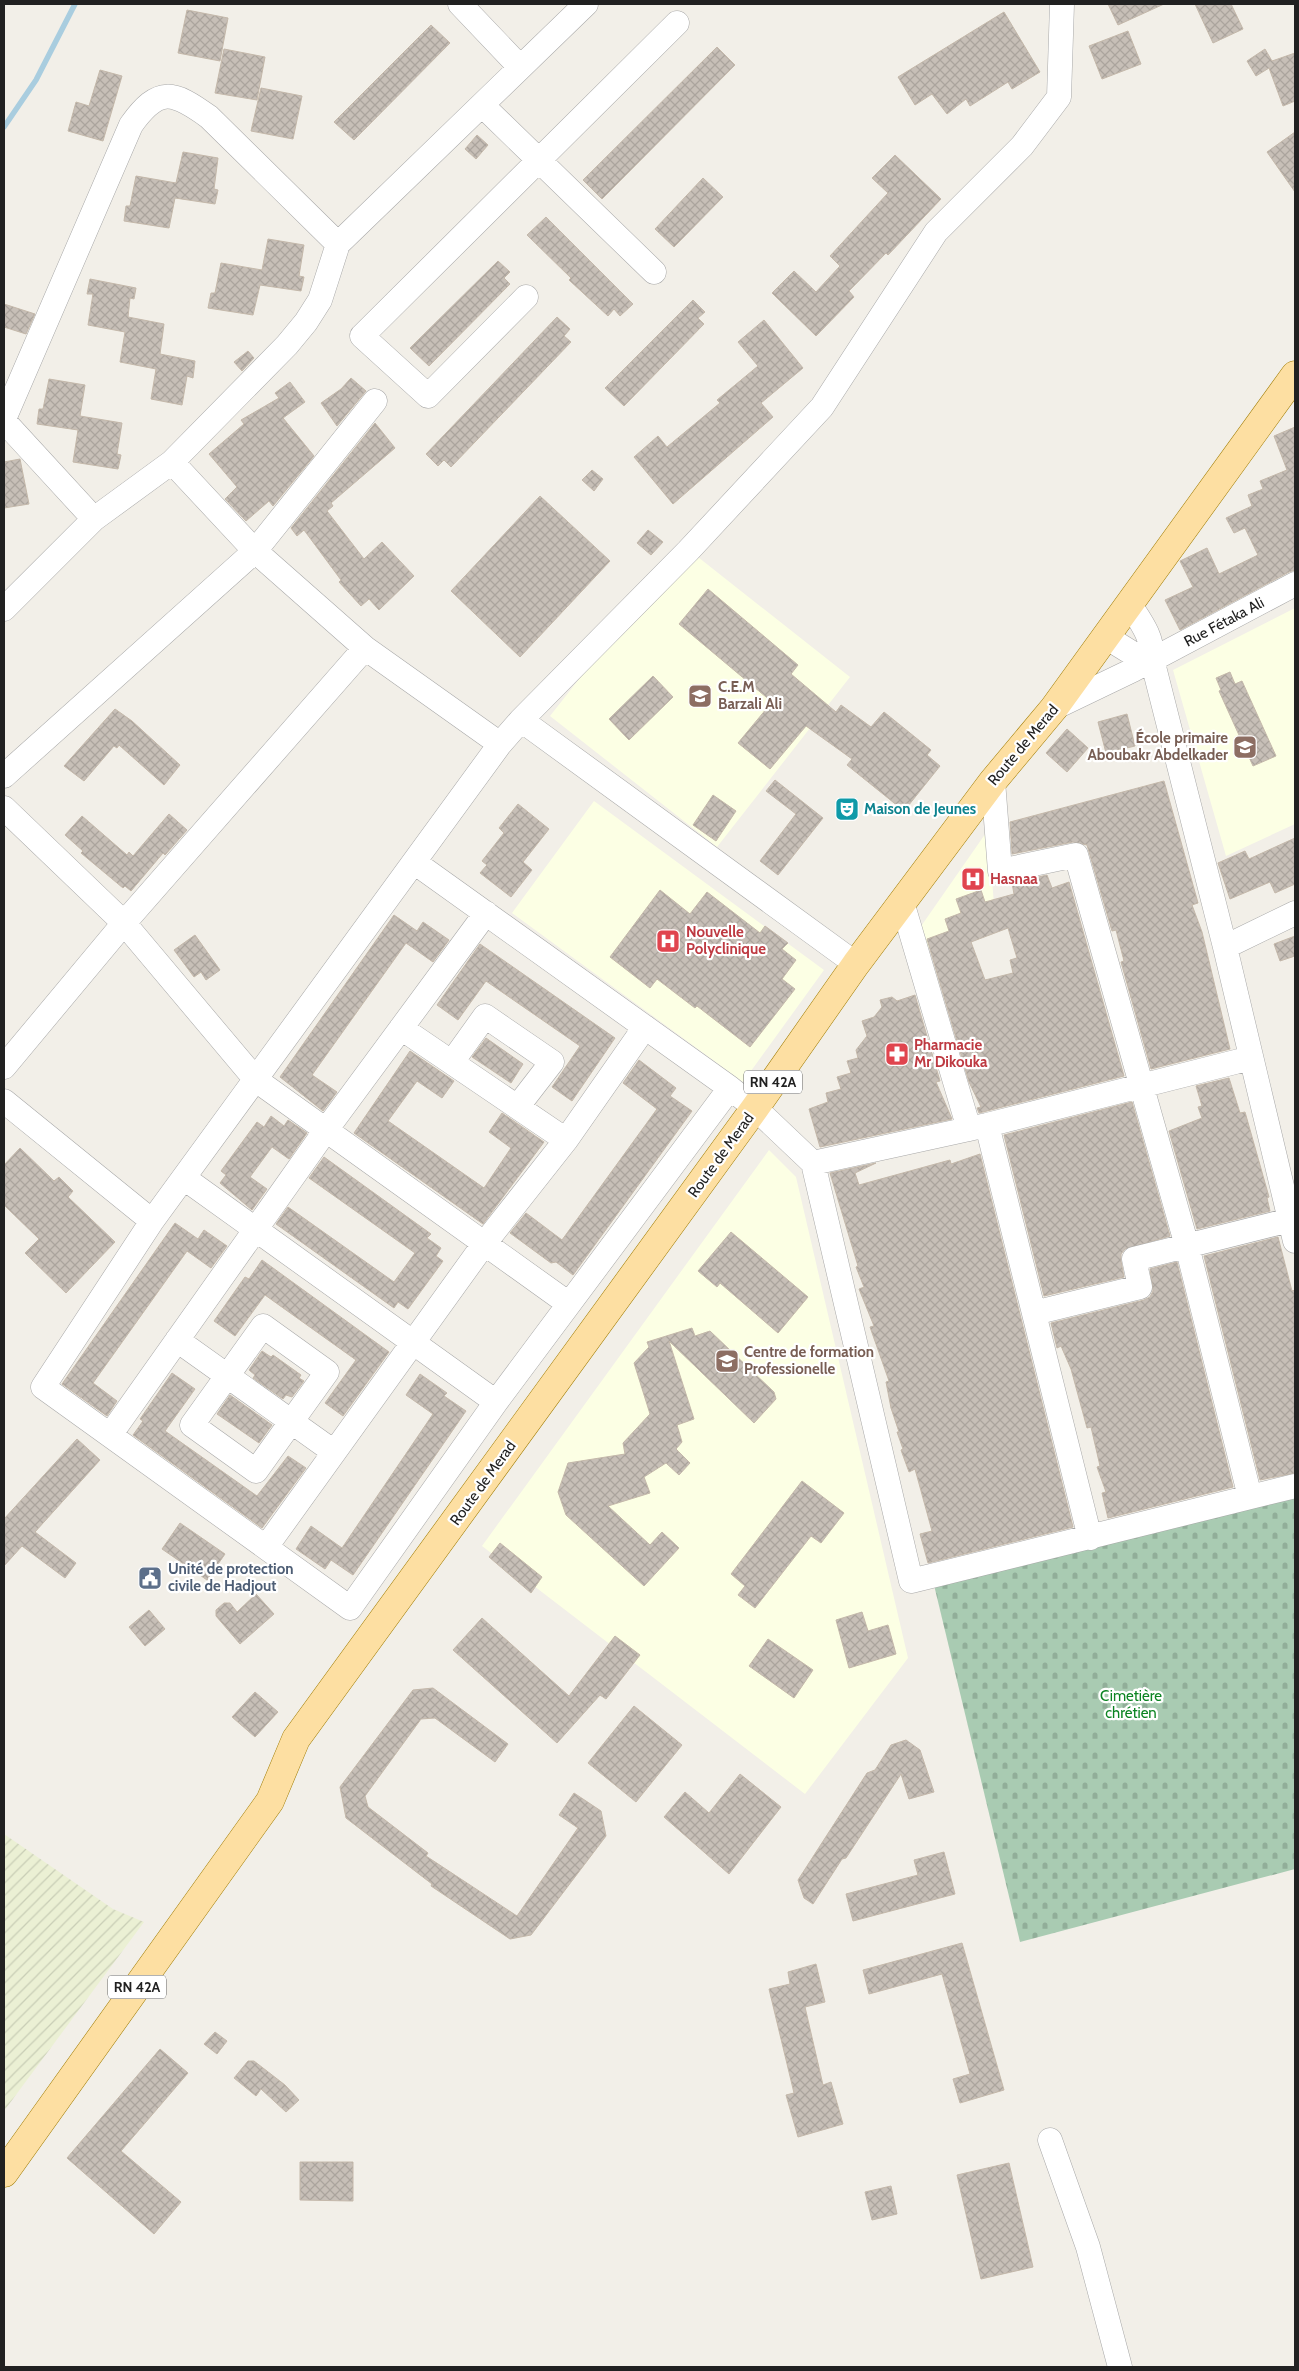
<svg xmlns="http://www.w3.org/2000/svg" width="1299" height="2371" viewBox="0 0 1299 2371" font-family="Cabin,sans-serif">
  <style>
    .education { fill: #fcffe4 }
    .farmland { fill: url(#farmland-furrows) }
    .cemetery { fill: url(#cemetery-stones) }
    .lines { fill: none; stroke-linecap: round; stroke-linejoin: round }
    .stream { stroke: #a9cddf; stroke-width: 5.5 }
    .building { fill: url(#building-cross-hatch); stroke: #c4b8aa; fill-rule: evenodd }
    .minor-casing { stroke: #a8a8a8; stroke-width: 25 }
    .major-casing { stroke: #9f7b00; stroke-width: 29 }
    .minor { stroke: #fff; stroke-width: 24 }
    .major { stroke: #fddfa2; stroke-width: 28 }
    .labels { text-anchor: middle; stroke-width: 4.5; stroke-linejoin: round; paint-order: stroke }
    .shield { fill: #fff; stroke: #646464; stroke-width: 1 }
    .shield-label { font-size: 14px; font-weight: bold; fill: #212121 }
    .street-label { font-size: 15px; fill: #212121; stroke: #fff }
    .education-label { font-size: 15px; font-weight: bold; fill: #785e54; stroke: #fff; text-anchor: start }
    .culture-label { font-size: 15px; font-weight: bold; fill: #0d838f; stroke: #fff; text-anchor: start }
    .health-label { font-size: 15px; font-weight: bold; fill: #be3a42; stroke: #fff; text-anchor: start }
    .service-label { font-size: 15px; font-weight: bold; fill: #4e5e75; stroke: #fff; text-anchor: start }
    .park-label { font-size: 15px; fill: #0b8422; stroke: #fff }
  </style>
  <defs>
    <pattern id="farmland-furrows" width="10" height="10" patternUnits="userSpaceOnUse" patternTransform="scale(1.25)"><rect width="10" height="10" fill="#ebf0d4"/><path d="M-1 1l2-2M0 10L10 0M9 11l2-2" fill="none" stroke="#c9ceb6"/></pattern>
    <pattern id="cemetery-stones" width="16" height="16" patternUnits="userSpaceOnUse" patternTransform="scale(1.25)"><rect width="16" height="16" fill="#a9cbb2"/><path d="M2 7V4a2 2 0 0 1 4 0v3zM10 15v-3a2 2 0 0 1 4 0v3z" fill="#91ae99"/></pattern>
    <pattern id="building-cross-hatch" width="8" height="8" patternUnits="userSpaceOnUse" patternTransform="scale(1.25)"><rect width="8" height="8" fill="#c7bfb7"/><path d="M0 0l8 8M0 8l8-8" fill="none" stroke="#aba49d"/></pattern>
  </defs>
  <rect width="100%" height="100%" fill="#f2efe8"/>
  <path class="education" d="M684,546L850,677L717,847L550,716Z
    M1295,608V824L1226,856L1173,670Z
    M594,801L824,970L743,1082L512,913Z
    M988,830L996,929L921,950L917,932Z
    M769,1150L796,1177L908,1658L805,1794L482,1546Z"/>
  <path class="farmland" d="M4,1834L113,1909L144,1922L4,2111Z"/>
  <path class="cemetery" d="M1295,1494V1869L1020,1942L934,1585Z"/>
  <g class="lines">
    <path class="stream" d="M4,127L36,80L75,4"/>
  </g>
  <path class="building" d="M1108,4H1164L1118,25Z
    M1195,4H1231L1243,29L1213,43Z
    M187,10L228,18L220,61L178,53Z
    M1004,12L1040,72L1012,89L1008,82L970,106L966,99L947,114L932,94L915,105L898,77Z
    M431,25L450,43L354,140L334,122Z
    M1128,31L1141,64L1102,79L1089,46Z
    M717,47L735,65L602,199L583,180Z
    M224,49L265,57L257,100L215,93Z
    M1265,49L1272,61L1295,53V101L1283,106L1269,68L1256,76L1247,61Z
    M100,70L122,76L103,141L68,131L76,102L89,106Z
    M261,88L302,96L293,139L251,131Z
    M1295,132V192L1267,152Z
    M477,135L488,145L476,159L465,149Z
    M183,152L218,158L214,189L218,190L215,204L175,198L169,228L124,221L126,206H130L136,176L176,183Z
    M895,155L941,199L888,255L886,253L849,291L854,297L816,336L772,293L794,271L816,292L840,266L830,256L888,193L872,178Z
    M703,178L723,197L674,247L655,229Z
    M546,217L633,304L620,316L614,309L608,316L569,280L571,278L527,235Z
    M268,239L304,245L299,276L304,277L301,291L260,285L253,315L208,308L211,293H215L221,263L262,270Z
    M498,261L510,272L504,278L510,284L429,366L410,348Z
    M90,279L136,288L134,299L130,298L128,317L164,324L160,354L195,361L193,378L187,376L182,405L151,399L156,369L120,362L125,332L88,325L93,294H87Z
    M693,300L705,312L698,318L704,324L624,406L605,388Z
    M4,304L35,314L26,334L4,327Z
    M557,317L570,329L564,336L571,342L451,467L444,460L438,466L426,454Z
    M764,320L803,368L761,403L773,417L673,504L634,457L658,436L667,447L720,403L717,400L758,366L738,342Z
    M248,351L254,358L242,371L234,362Z
    M351,378L366,391L337,426L321,403L341,389Z
    M49,379L85,385L80,416L122,423L117,454L121,455L118,469L73,462L78,430L37,424L39,409H43Z
    M290,382L305,402L283,418L314,456L273,506L269,501L246,521L225,499L237,487L209,454L244,424L241,420L279,398L275,393Z
    M375,423L395,448L331,503L333,506L327,511L364,559L382,542L414,576L379,610L369,599L361,606L339,582L341,580L304,530L297,536L291,528Z
    M1295,427V570L1289,572L1180,630L1165,600L1193,587L1180,561L1207,548L1219,574L1258,555L1245,528L1234,533L1226,518L1252,506L1248,495L1263,489L1260,481L1287,470L1274,436Z
    M20,459L29,504L4,508V462Z
    M592,470L603,479L594,491L582,480Z
    M540,496L610,561L520,657L451,591Z
    M648,530L663,542L651,555L637,543Z
    M708,589L798,665L791,674L836,712L841,705L871,727L884,712L931,750L927,755L940,766L904,811L847,765L852,759L806,726L770,769L738,743L772,702L679,624Z
    M1230,672L1235,684L1242,681L1276,756L1253,766L1219,691L1221,690L1216,678Z
    M653,676L673,697L629,740L609,719Z
    M115,709L132,721L180,765L164,785L119,745L117,748L114,746L84,781L64,766Z
    M1127,714L1135,746L1106,753L1098,722Z
    M1067,729L1088,748L1067,772L1046,753Z
    M775,780L823,818L778,875L760,861L796,814L766,791Z
    M1164,781L1198,903L1192,905L1202,932L1230,1049L1151,1069L1121,962L1124,961L1116,930L1112,931L1087,845L1073,842L1012,854L1010,822Z
    M713,795L736,811L716,841L693,825Z
    M518,804L549,829L523,862L532,870L511,897L480,873L487,865L482,861L504,833L499,828Z
    M169,814L187,830L165,855L163,853L131,891L125,886L123,888L81,853L83,851L65,835L82,816L127,855L129,852L133,856Z
    M1295,838V884L1275,893L1270,882L1230,899L1218,863L1245,851L1249,859Z
    M1047,875L1052,888L1069,882L1124,1076L979,1113L977,1108L981,1107L969,1082L927,939L949,931L945,919L961,913L956,899L981,890L985,902L1014,894L1012,883ZM1008,928L1017,958L1010,960L1013,973L985,980L971,942Z
    M660,890L690,914L707,892L760,933L765,926L788,943L782,949L796,960L782,979L795,989L750,1047L697,1006L695,1008L657,979L650,988L610,957Z
    M394,915L417,931L423,922L449,940L433,962L406,943L312,1075L337,1092L323,1111L280,1077Z
    M195,935L220,970L206,980L201,972L194,977L174,950Z
    M1295,936V956L1280,961L1274,944Z
    M480,944L615,1038L572,1101L552,1087L580,1046L486,981L458,1020L437,1005Z
    M915,995L940,1081L936,1082L952,1119L820,1147L809,1109L828,1102L826,1093L841,1089L837,1077L851,1073L847,1061L858,1058L856,1050L867,1036L862,1021L874,1017L882,1007L880,1000L892,997L897,1001Z
    M486,1038L523,1064L511,1083L472,1057Z
    M410,1051L454,1081L442,1098L417,1081L388,1121L484,1188L511,1148L489,1132L502,1113L544,1142L483,1224L354,1133Z
    M639,1060L676,1088L670,1096L692,1111L573,1275L556,1262L551,1263L510,1233L526,1213L562,1240L657,1109L623,1083Z
    M1229,1078L1240,1113L1245,1112L1269,1197L1267,1198L1270,1211L1197,1229L1169,1131L1202,1118L1198,1107L1202,1106L1196,1086Z
    M1132,1102L1170,1236L1125,1249L1121,1254V1261L1124,1277L1044,1296L1004,1135Z
    M271,1116L284,1126L288,1120L307,1133L289,1159L272,1147L250,1177L267,1189L252,1210L220,1183L226,1175L221,1171L257,1122L264,1127Z
    M20,1148L54,1181L59,1177L73,1191L68,1197L115,1242L66,1293L25,1253L39,1239L4,1205V1165Z
    M980,1154L1073,1527L928,1563L920,1534L932,1531L915,1469L909,1472L901,1450L903,1449L897,1432H899L891,1408L886,1382L889,1381L870,1327L874,1326L859,1289L864,1287L856,1267L858,1266L830,1173L876,1163L855,1173L859,1185L950,1160L951,1164Z
    M324,1157L431,1234L427,1238L441,1248L436,1256L443,1261L408,1309L398,1302L394,1308L276,1224L288,1207L394,1282L415,1253L309,1178Z
    M175,1223L198,1239L204,1230L227,1246L211,1268L187,1251L93,1383L117,1401L107,1416L62,1384Z
    M731,1232L808,1297L778,1333L720,1283L717,1287L698,1271Z
    M1278,1237L1292,1291L1295,1290V1473L1260,1480L1204,1256Z
    M262,1260L389,1352L343,1416L325,1403L356,1360L265,1295L235,1336L214,1321L245,1277L249,1279Z
    M1177,1262L1233,1487L1108,1518L1102,1493L1106,1492L1097,1467L1100,1466L1091,1427L1087,1428L1071,1369L1061,1346L1057,1348L1051,1323L1144,1300L1150,1297L1153,1291L1150,1269Z
    M692,1328L695,1336L710,1331L774,1392L776,1399L754,1423L669,1341L694,1419L677,1425L682,1442L676,1449L690,1463L679,1475L666,1463L644,1477L650,1493L608,1506L650,1545L662,1532L679,1548L644,1586L566,1515L558,1492L568,1463L625,1454L623,1443L650,1414L634,1363L649,1347L647,1342Z
    M262,1351L271,1357L273,1355L301,1375L299,1378L304,1381L292,1397L286,1395L283,1399L253,1378L255,1375L249,1370Z
    M172,1373L195,1389L165,1431L257,1496L288,1456L306,1468L262,1528L133,1435L143,1421L140,1419Z
    M420,1374L447,1393L444,1396L466,1411L353,1575L331,1560L325,1569L296,1549L311,1526L342,1548L433,1414L406,1395Z
    M230,1395L272,1425L259,1443L217,1414Z
    M77,1439L100,1460L35,1532L76,1563L65,1578L22,1546L4,1566V1519Z
    M802,1481L844,1513L821,1543L811,1536L755,1608L738,1595L745,1586L731,1574Z
    M180,1523L225,1554L207,1580L162,1549Z
    M500,1543L542,1577L531,1593L489,1557Z
    M256,1594L274,1614L240,1644L216,1616V1610L224,1603H230L237,1612Z
    M149,1610L165,1629L145,1646L129,1627Z
    M862,1612L868,1631L888,1625L896,1654L849,1668L836,1620Z
    M482,1618L569,1696L615,1636L640,1655L606,1699L600,1695L557,1743L453,1650Z
    M768,1639L813,1670L794,1698L749,1666Z
    M433,1688L508,1744L495,1762L435,1718L421,1719L365,1796L368,1807L428,1853L426,1856L517,1916L578,1828L559,1815L574,1793L601,1811L606,1836L531,1935L510,1939L431,1886L432,1884L346,1818L340,1787L413,1690Z
    M255,1692L278,1712L255,1737L232,1717Z
    M634,1706L682,1745L636,1802L588,1763Z
    M906,1740L920,1750L934,1792L909,1799L901,1774L846,1858L842,1859L813,1904L804,1898L798,1880L867,1773L875,1770L891,1745Z
    M740,1774L781,1807L729,1874L664,1817L685,1792L709,1813Z
    M944,1852L955,1894L853,1921L846,1894L918,1875L914,1860Z
    M962,1943L1004,2090L960,2103L953,2079L970,2074L942,1974L869,1994L863,1970Z
    M816,1964L825,2002L805,2007L823,2085L831,2082L843,2124L798,2137L786,2095L794,2093L769,1989L790,1984L788,1972Z
    M215,2032L227,2041L217,2054L204,2044Z
    M160,2049L188,2073L121,2151L181,2202L154,2234L67,2158Z
    M248,2061H254L285,2085L299,2100L286,2112L261,2089L256,2096L234,2078Z
    M300,2162H353V2201L300,2200Z
    M1009,2163L1033,2267L981,2279L957,2175Z
    M891,2186L897,2214L872,2220L865,2192Z"/>
  <g class="lines">
    <g class="minor-casing">
      <path id="minor" d="M460,4L520,67
        M482,105L654,272
        M526,297L428,396L362,336L677,23
        M4,419L131,125C159,86 173,91 209,117L338,244
        M4,421L94,519
        M172,462L255,551L365,648L500,744
        M1130,605C1141,622 1153,637 1152,659L1225,947L1295,1241
        M4,609L94,519L172,462L287,345L306,322L320,300L338,244L586,4
        M1106,637L1140,658L1152,659
        M1054,708L1133,670L1295,584
        M521,720L856,964
        M4,776L255,551L375,401
        M993,781L1000,871L1076,855L1187,1246L1250,1497
        M4,808L124,923L256,1080L569,1304
        M414,862L730,1088L755,1108L813,1163L911,1581L1295,1486
        M902,902L969,1129
        M1225,947L1295,913
        M401,1028L566,1140
        M452,1062L485,1016L552,1062L518,1106
        M4,1067L124,923L365,648
        M730,1088L496,1402L350,1608L43,1387L152,1221L500,744L521,720L688,551L822,407L936,232L1022,146L1059,97L1062,4
        M4,1101L152,1221
        M987,1125L1090,1538
        M813,1163L987,1125L1251,1058
        M184,1178L496,1402
        M1034,1313L1140,1287L1134,1259L1290,1220
        M263,1326L327,1372L256,1471L192,1425Z
        M177,1340L334,1452
        M110,1435L326,1130L486,913
        M266,1547L484,1244L566,1140L645,1027
        M1050,2140L1088,2247L1120,2367"/>
    </g>
    <g class="major-casing">
      <path id="major" d="M4,2173L270,1801L296,1739L755,1108L856,964L993,781L1054,708L1295,375"/>
    </g>
    <use href="#minor" class="minor"/>
    <use href="#major" class="major"/>
  </g>
  <defs>
    <g id="school-square" transform="scale(1.25)"><rect x="-9" y="-9" width="18" height="18" rx="4" fill="#8d6e63" stroke="#fff"/><path d="M0-5L7-2L0 1L-7-2ZM-4 1L0 2.5L4 1V4Q0 6-4 4Z" fill="#fff"/></g>
    <g id="theatre-square" transform="scale(1.25)"><rect x="-9" y="-9" width="18" height="18" rx="4" fill="#0f9aa8" stroke="#fff"/><path d="M-5-5.5Q0-4 5-5.5V0Q5 5 0 6Q-5 5-5 0ZM-3.3-2.5H-1v1.5H-3.3ZM1-2.5H3.3v1.5H1ZM-2.8 1Q0 5.5 2.8 1Z" fill="#fff"/></g>
    <g id="hospital-square" transform="scale(1.25)"><rect x="-9" y="-9" width="18" height="18" rx="4" fill="#e0444e" stroke="#fff"/><path d="M-5-5h3v3.5h4V-5h3V5h-3V1.5h-4V5h-3Z" fill="#fff"/></g>
    <g id="pharmacy-square" transform="scale(1.25)"><rect x="-9" y="-9" width="18" height="18" rx="4" fill="#e0444e" stroke="#fff"/><path d="M-2-6h4v4h4v4h-4v4h-4v-4h-4v-4h4Z" fill="#fff"/></g>
    <g id="university-square" transform="scale(1.25)"><rect x="-9" y="-9" width="18" height="18" rx="4" fill="#8d6e63" stroke="#fff"/><path d="M0-5L7-2L0 1L-7-2ZM-4 1L0 2.5L4 1V4Q0 6-4 4Z" fill="#fff"/></g>
    <g id="civic-square" transform="scale(1.25)"><rect x="-9" y="-9" width="18" height="18" rx="4" fill="#5c6f8a" stroke="#fff"/><path d="M-.6-6.5H3V-4.5H.6V-3L4-1V1h2V6H-6V1h2V-1L-.6-3ZM-1.2 2.5V6h2.4V2.5Z" fill="#fff"/></g>
  </defs>
  <g fill-rule="evenodd">
    <use href="#school-square" x="700" y="696"/>
    <use href="#school-square" x="1245" y="747"/>
    <use href="#theatre-square" x="847" y="809"/>
    <use href="#hospital-square" x="973" y="879"/>
    <use href="#hospital-square" x="668" y="941"/>
    <use href="#pharmacy-square" x="897" y="1054"/>
    <use href="#university-square" x="727" y="1361"/>
    <use href="#civic-square" x="150" y="1578"/>
  </g>
  <g class="labels">
    <g class="shield">
      <rect x="744" y="1070.5" width="58" height="23" rx="4"/>
      <rect x="108" y="1975.5" width="58" height="23" rx="4"/>
    </g>
    <g class="shield-label">
      <text x="773" y="1087">RN 42A</text>
      <text x="137" y="1992">RN 42A</text>
    </g>
    <g class="street-label">
      <text transform="translate(1224 622) rotate(-28)" y="5">Rue Fétaka Ali</text>
      <text transform="translate(1023 745) rotate(-50)" y="5">Route de Merad</text>
      <text transform="translate(721 1155) rotate(-54)" y="5">Route de Merad</text>
      <text transform="translate(483 1483) rotate(-54)" y="5">Route de Merad</text>
    </g>
    <g class="education-label">
      <text x="718" y="692">C.E.M<tspan x="718" dy="17">Barzali Ali</tspan></text>
      <text x="1228" y="743" text-anchor="end">École primaire<tspan x="1228" dy="17">Aboubakr Abdelkader</tspan></text>
      <text x="744" y="1357">Centre de formation<tspan x="744" dy="17">Professionelle</tspan></text>
    </g>
    <g class="culture-label">
      <text x="864" y="814">Maison de Jeunes</text>
    </g>
    <g class="health-label">
      <text x="990" y="884">Hasnaa</text>
      <text x="686" y="937">Nouvelle<tspan x="686" dy="17">Polyclinique</tspan></text>
      <text x="914" y="1050">Pharmacie<tspan x="914" dy="17">Mr Dikouka</tspan></text>
    </g>
    <g class="service-label">
      <text x="168" y="1574">Unité de protection<tspan x="168" dy="17">civile de Hadjout</tspan></text>
    </g>
    <g class="park-label">
      <text x="1131" y="1701">Cimetière<tspan x="1131" dy="17">chrétien</tspan></text>
    </g>
  </g>
  <rect width="1299" height="2371" fill="none" stroke="#212121" stroke-width="10"/>
</svg>
